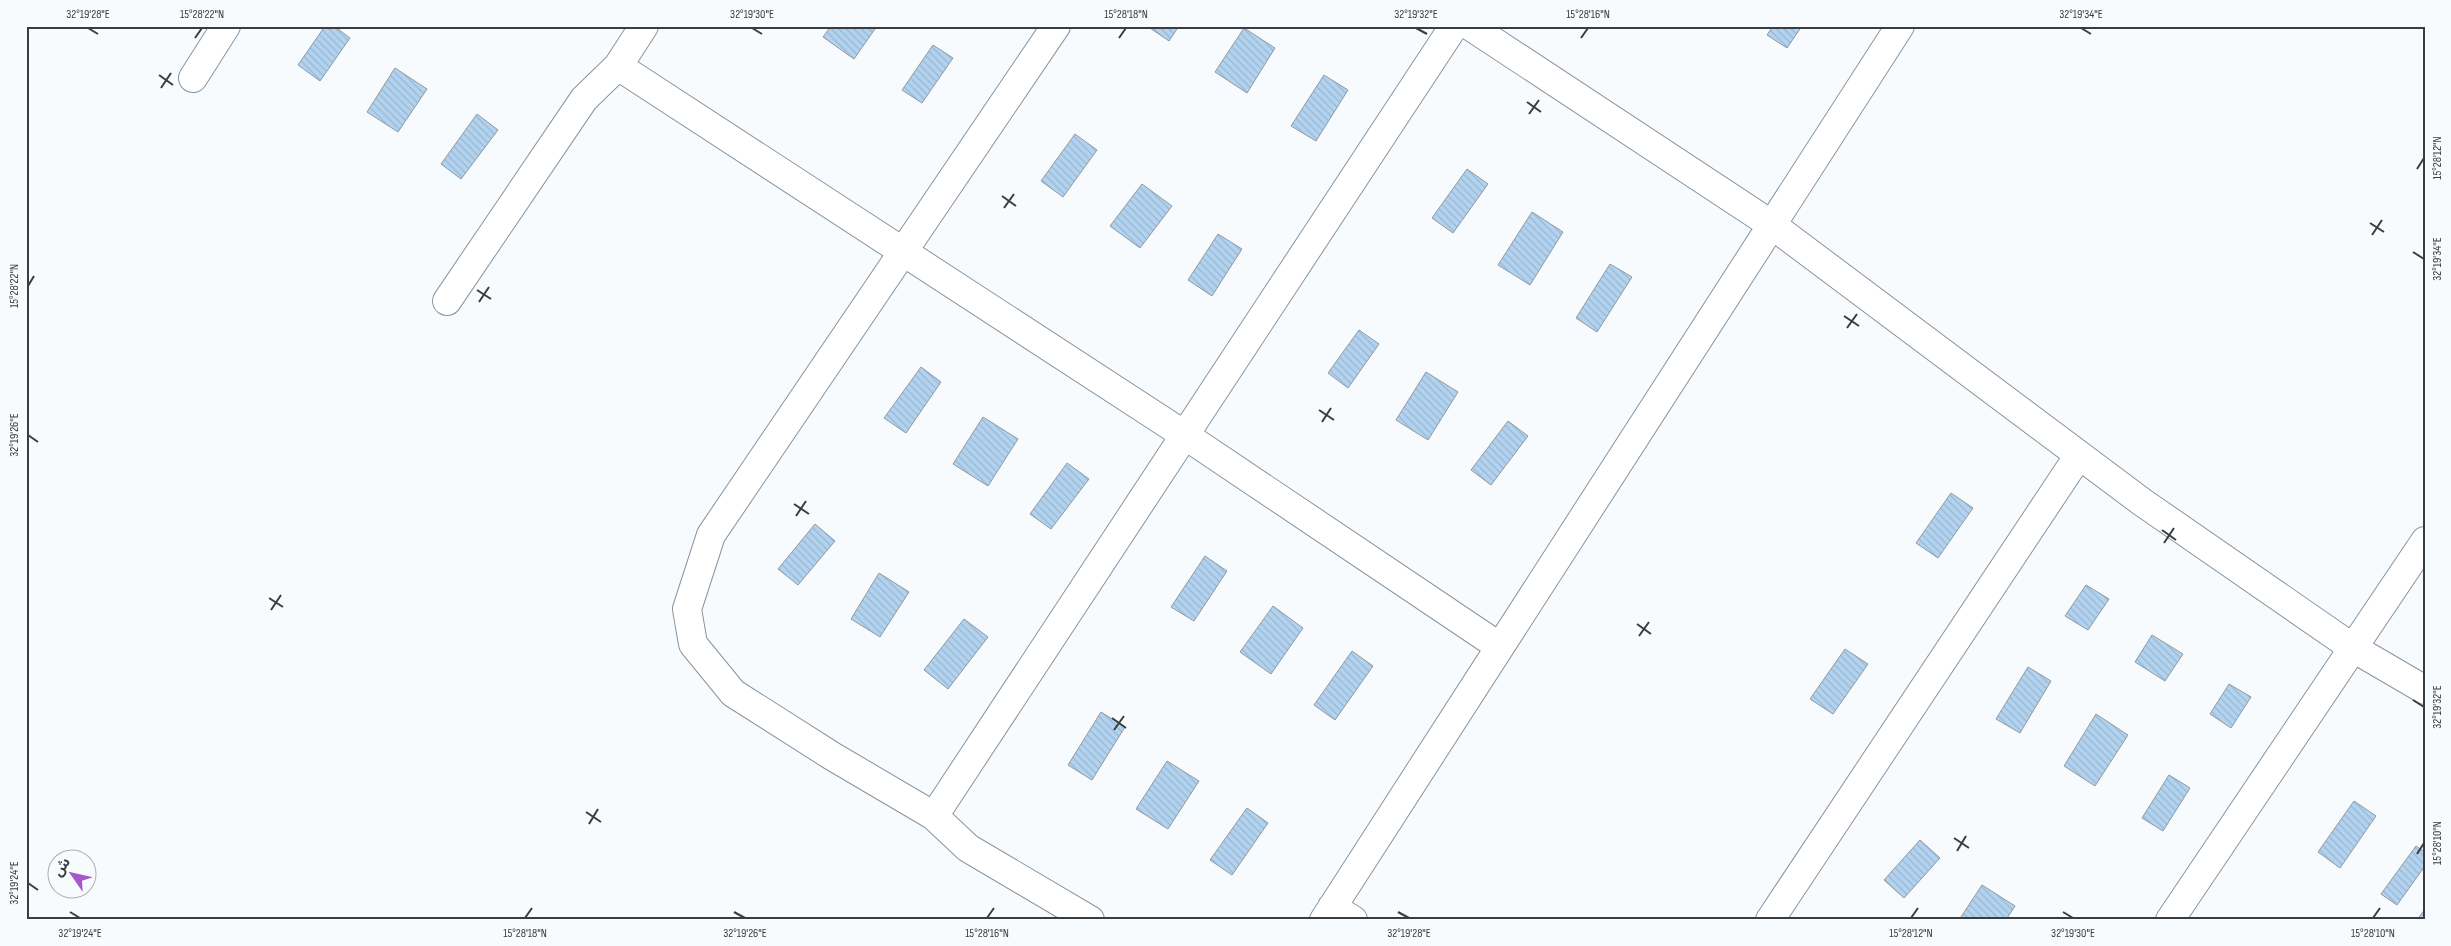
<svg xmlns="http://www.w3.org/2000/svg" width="2451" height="946" viewBox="0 0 2451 946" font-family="'Sofia Sans Condensed','Noto Sans Arabic',sans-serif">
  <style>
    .building { fill: url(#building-back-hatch); stroke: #9099a1 }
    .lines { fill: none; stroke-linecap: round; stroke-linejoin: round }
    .minor-casing { stroke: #8b949c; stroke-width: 30 }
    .minor { stroke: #fff; stroke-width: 28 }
    .ticks { fill: none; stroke: #393d40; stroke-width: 2 }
    .neatline { fill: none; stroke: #393d40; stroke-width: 2 }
    .ticks-label { font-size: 12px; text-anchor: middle; fill: #393d40 }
  </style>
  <defs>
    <pattern id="building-back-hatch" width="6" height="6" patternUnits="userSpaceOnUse" patternTransform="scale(1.25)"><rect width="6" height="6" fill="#b2d3f0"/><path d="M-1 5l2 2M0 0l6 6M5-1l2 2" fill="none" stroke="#9ab6cf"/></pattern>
  </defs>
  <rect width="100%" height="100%" fill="#f7fbfe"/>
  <path class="building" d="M325,26H334L350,38L320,81L298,65Z
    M831,26H877L854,59L823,37Z
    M1147,26H1179L1169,41Z
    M1773,26H1802L1787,48L1767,35Z
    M1244,28L1275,48L1247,93L1215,72Z
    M933,45L953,58L922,103L902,90Z
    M395,68L427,89L398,132L367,112Z
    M1324,75L1348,90L1316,141L1291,126Z
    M477,114L498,130L461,179L441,164Z
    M1075,134L1097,150L1063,197L1041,181Z
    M1467,169L1488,184L1453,233L1432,218Z
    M1142,184L1172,206L1140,248L1110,226Z
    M1532,212L1563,232L1530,285L1498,265Z
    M1218,234L1242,249L1212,296L1188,280Z
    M1610,264L1632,277L1597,332L1576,318Z
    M1359,330L1379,344L1348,388L1328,373Z
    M921,367L941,382L906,433L884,418Z
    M1426,372L1458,392L1428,440L1396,420Z
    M983,417L1018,439L988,486L953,464Z
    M1508,421L1528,436L1491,485L1471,470Z
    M1067,463L1089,479L1051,529L1030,514Z
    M1951,493L1973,508L1938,558L1916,543Z
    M815,524L835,541L798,585L778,569Z
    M1205,556L1227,571L1194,621L1171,607Z
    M879,573L909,592L880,637L851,619Z
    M2086,585L2109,599L2088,630L2065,616Z
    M1273,606L1303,628L1271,674L1240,652Z
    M964,619L988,637L948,689L924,670Z
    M2152,635L2183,654L2165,681L2135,662Z
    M1845,649L1868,664L1833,714L1810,699Z
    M1352,651L1373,666L1335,720L1314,705Z
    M2028,667L2051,681L2020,733L1996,719Z
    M2229,684L2251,697L2231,728L2210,714Z
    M1101,712L1125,727L1092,780L1068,765Z
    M2096,714L2128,735L2095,786L2064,766Z
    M1167,761L1199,781L1168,829L1136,809Z
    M2169,775L2190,788L2163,831L2142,818Z
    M2354,801L2376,816L2340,868L2318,852Z
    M1247,808L1268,823L1232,875L1210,860Z
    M1920,840L1940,858L1904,898L1884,880Z
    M2416,846L2425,852V866L2397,905L2381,894Z
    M1982,885L2015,906L2006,920H1959Z
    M2425,909V920H2417Z"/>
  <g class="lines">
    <g class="minor-casing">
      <path id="minor" d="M1056,26L711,535L687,609L693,644L733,693L832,756L934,816L968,848L1090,920
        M1470,26L1772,225L2142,502L2353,648L2425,690
        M618,66L1183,434L1500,647
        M193,78L226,26
        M447,301L584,99L618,66L644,26
        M934,816L1454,26
        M1332,907L1353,920
        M1324,920L1900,26
        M1770,920L2079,455
        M2170,920L2425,541"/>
    </g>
    <use href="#minor" class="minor"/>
  </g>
  <path class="ticks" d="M88,28L98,34M752,28L762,34M1416,28L1427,34M2081,28L2091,34M195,38L202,28M1119,38L1126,28M1581,38L1588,28M159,75L173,85M161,88L171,73M1527,102L1541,112M1529,114L1539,100M2417,169L2424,158M1002,196L1016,206M1004,208L1014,194M2370,223L2384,232M2372,235L2382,220M2413,252L2424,259M28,286L34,276M477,290L491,299M479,302L489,287M1844,316L1859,326M1847,328L1857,314M1319,410L1334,420M1322,422L1331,408M28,435L38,442M794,504L809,514M796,516L806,501M2162,530L2176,540M2164,543L2174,528M269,598L283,607M271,610L281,595M1637,624L1651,634M1639,636L1649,622M2413,700L2424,707M1112,718L1126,728M1114,730L1124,716M586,812L601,822M589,824L598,809M1954,838L1969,848M1957,851L1966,836M2417,854L2424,843M28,883L38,890M70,912L80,918M734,912L745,918M1398,912L1409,918M2063,912L2073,918M525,918L532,908M987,918L994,908M1911,918L1918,908M2373,918L2380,908"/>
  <rect width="2451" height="946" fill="none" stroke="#f7fbfe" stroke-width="55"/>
  <g transform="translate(72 874) rotate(304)"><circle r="24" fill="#f7fbfe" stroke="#abafb2"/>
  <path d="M0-4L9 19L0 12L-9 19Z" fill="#a458ca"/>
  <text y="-8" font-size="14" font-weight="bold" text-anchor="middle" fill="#393d40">ش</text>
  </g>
  <rect x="28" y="28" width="2396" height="890" class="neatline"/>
  <g class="ticks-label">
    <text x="88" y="18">32°19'28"E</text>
    <text x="202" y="18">15°28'22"N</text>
    <text x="752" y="18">32°19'30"E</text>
    <text x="1126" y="18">15°28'18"N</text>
    <text x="1416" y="18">32°19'32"E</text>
    <text x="1588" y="18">15°28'16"N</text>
    <text x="2081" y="18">32°19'34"E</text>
    <text transform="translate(2437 158) rotate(-90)" y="4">15°28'12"N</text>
    <text transform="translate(2437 259) rotate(-90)" y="4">32°19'34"E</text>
    <text transform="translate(14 286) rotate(-90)" y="4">15°28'22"N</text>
    <text transform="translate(14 435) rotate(-90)" y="4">32°19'26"E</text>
    <text transform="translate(2437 707) rotate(-90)" y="4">32°19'32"E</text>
    <text transform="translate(2437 843) rotate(-90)" y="4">15°28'10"N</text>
    <text transform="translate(14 883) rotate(-90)" y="4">32°19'24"E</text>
    <text x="80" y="937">32°19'24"E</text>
    <text x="525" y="937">15°28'18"N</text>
    <text x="745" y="937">32°19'26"E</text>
    <text x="987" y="937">15°28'16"N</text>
    <text x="1409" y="937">32°19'28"E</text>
    <text x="1911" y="937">15°28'12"N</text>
    <text x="2073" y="937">32°19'30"E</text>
    <text x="2373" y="937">15°28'10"N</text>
  </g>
</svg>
